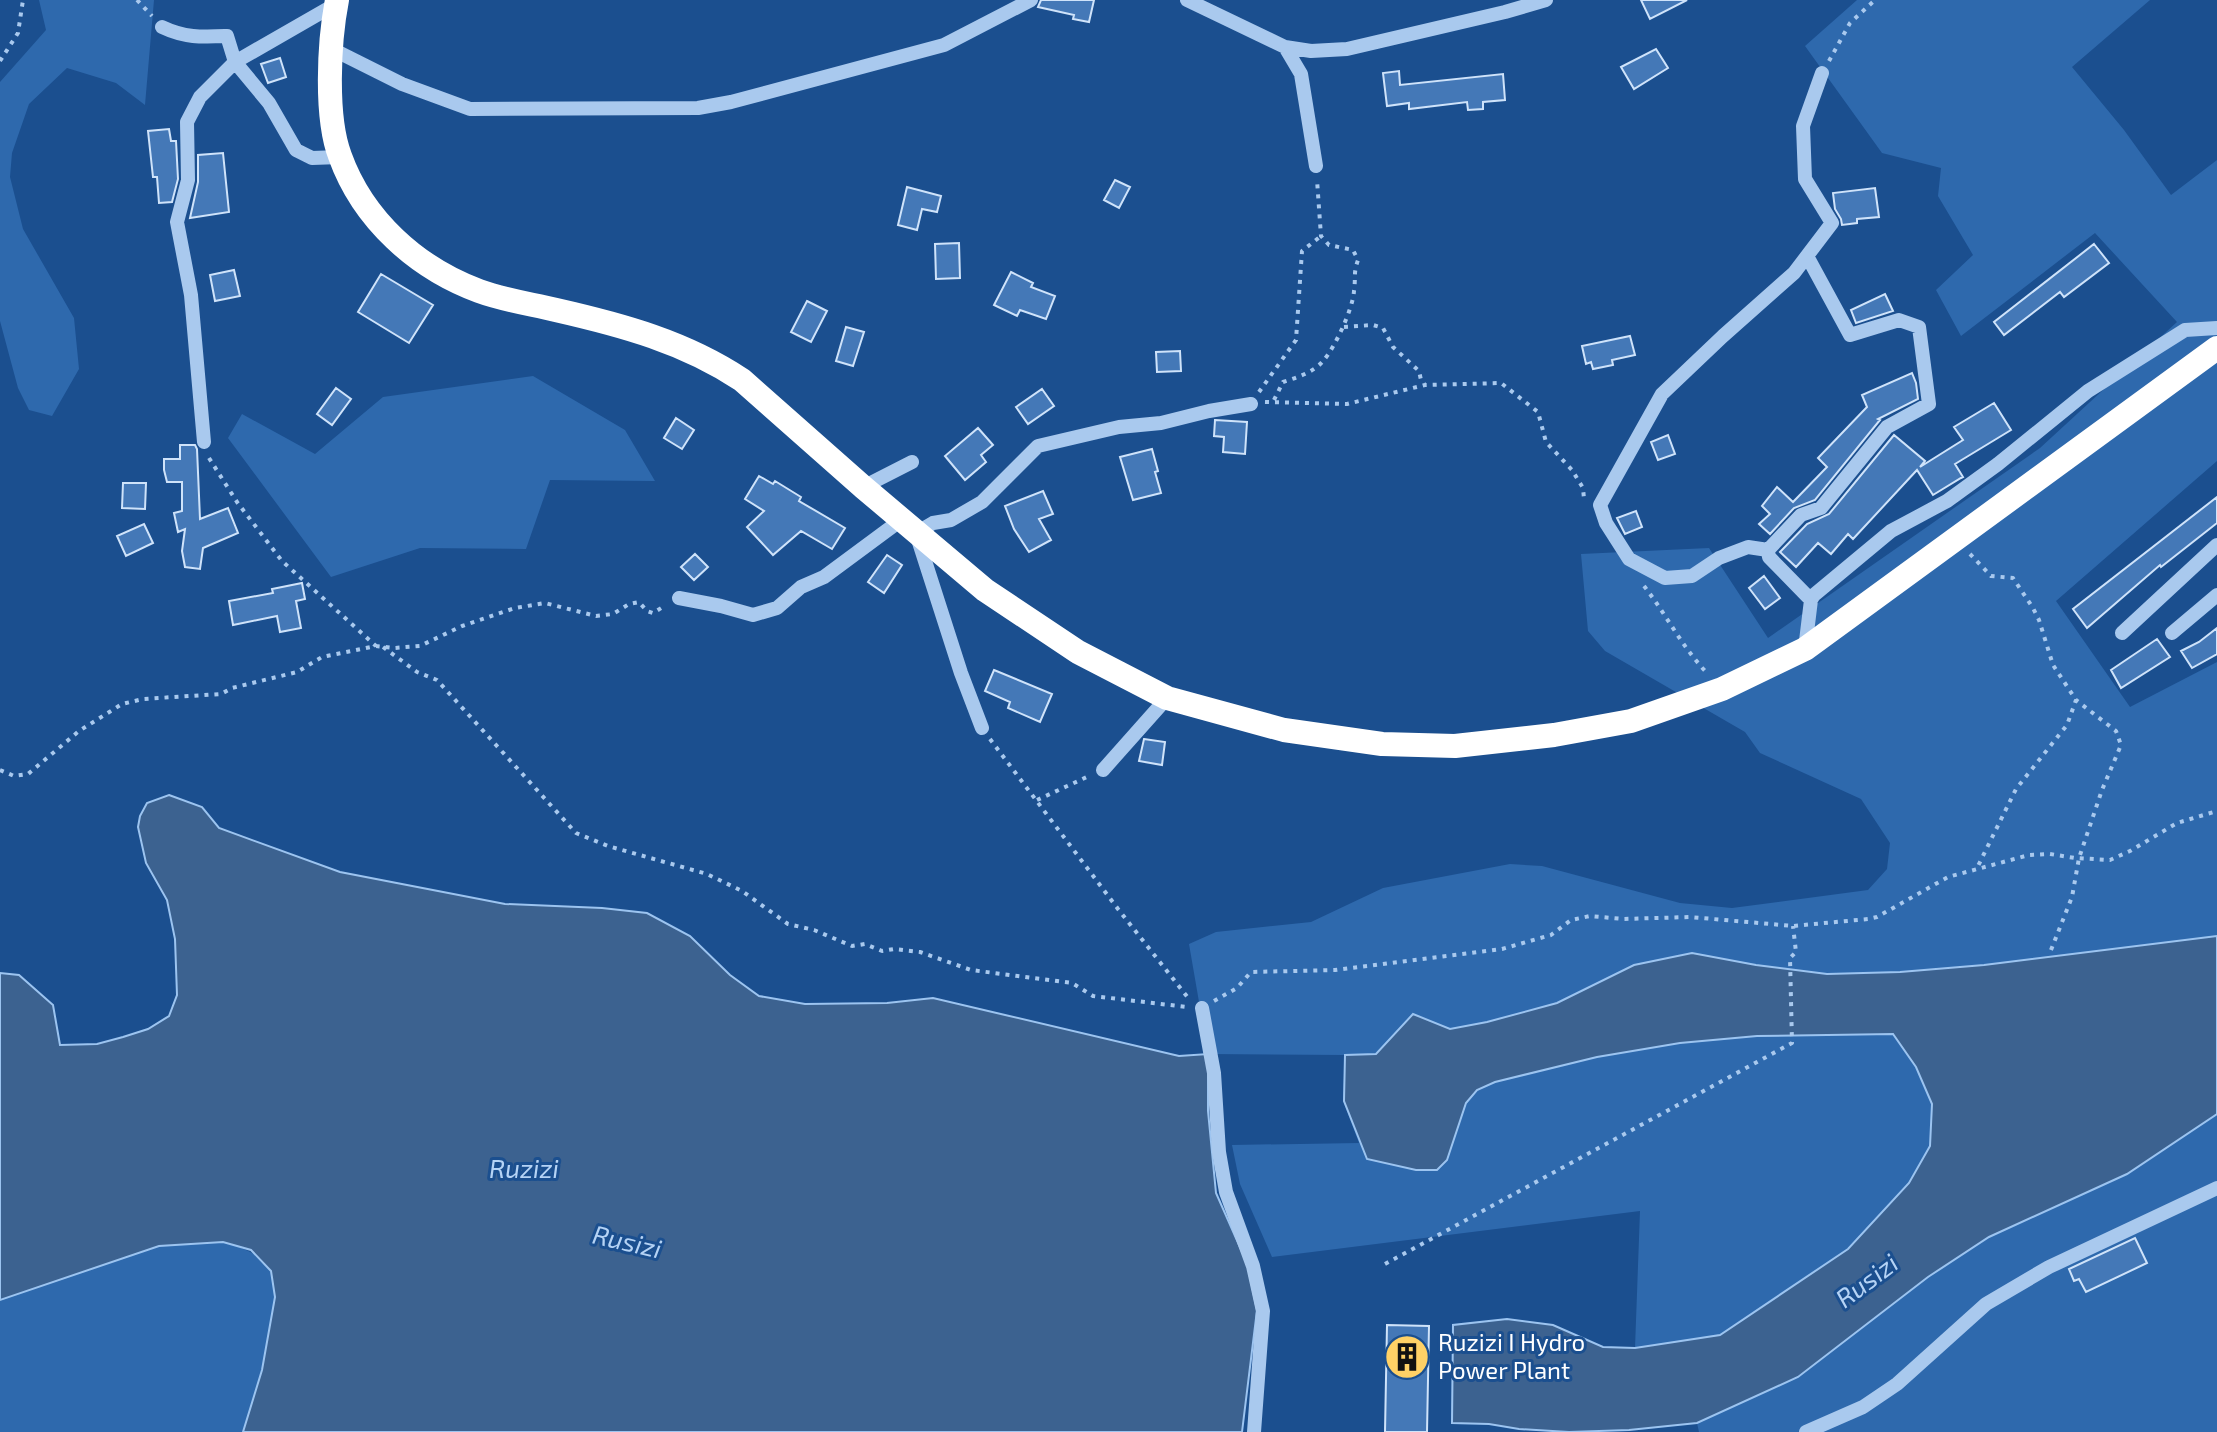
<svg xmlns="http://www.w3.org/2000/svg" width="2217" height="1432" viewBox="0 0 2217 1432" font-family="'Exo 2',sans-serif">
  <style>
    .green { fill: #2e69ad }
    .water { fill: #3c6290; stroke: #9cc4f0; stroke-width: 2 }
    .building { fill: #4478b7; stroke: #cfe3fa; stroke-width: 2 }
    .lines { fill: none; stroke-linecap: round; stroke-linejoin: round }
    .path { stroke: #a9c9ee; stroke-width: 4; stroke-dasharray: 4 6; stroke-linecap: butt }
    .minor { stroke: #a9c9ee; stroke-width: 14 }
    .highway { stroke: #fff; stroke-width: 24 }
    .labels { text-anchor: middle; stroke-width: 6; stroke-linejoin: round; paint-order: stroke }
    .poi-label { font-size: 24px; fill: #fff; stroke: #1b4f8f; text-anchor: start }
    .water-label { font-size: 26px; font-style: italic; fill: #b5d3f5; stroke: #1b4f8f }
  </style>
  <rect width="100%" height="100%" fill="#1b4f8f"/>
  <path class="green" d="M39,0H154L145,105L116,83L67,68L29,104L12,153L10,177L23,229L74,318L79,369L52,416L29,410L18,388L0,321V82L46,30Z
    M1857,0H2150L2072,67L2124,130L2171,195L2217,160V461L2056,601L2130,707L2217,662V936L1984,965L1900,972L1827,974L1756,965L1692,953L1634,965L1557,1003L1487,1022L1450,1029L1413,1014L1376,1054L1344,1101L1367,1159L1447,1160L1466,1103L1477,1090L1495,1082L1597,1057L1680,1043L1757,1036L1893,1034L1916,1067L1932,1104L1930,1146L1909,1183L1848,1249L1720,1335L1635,1348L1640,1211L1272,1257L1240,1184L1232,1145L1359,1143L1343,1101L1345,1055L1208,1054L1189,944L1216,932L1311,922L1383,888L1510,864L1542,866L1680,903L1732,908L1868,890L1887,869L1890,843L1861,799L1760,753L1745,732L1605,651L1588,631L1581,554L1709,548L1768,638L2040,448L2177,322L2095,233L1961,336L1936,290L1973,255L1938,196L1941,168L1882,153L1805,46Z
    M533,376L625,430L655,481L550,480L526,549L420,548L331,577L228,438L242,414L315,454L383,397Z
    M2217,1114V1432H1699L1697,1423L1798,1377L1928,1277L1989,1237L2127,1174Z
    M223,1242C242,1248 258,1252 269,1269C288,1297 253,1400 243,1432H0V1300L159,1246Z"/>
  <path class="water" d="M169,795L202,807L219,828L340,872L505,904L602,908L647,913L690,936L730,975L759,996L805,1004L887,1003L933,998L1179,1056L1208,1054V1111L1216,1193L1247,1263L1257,1310L1242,1432H243L262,1370L275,1297L271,1271L251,1250L223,1242L159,1246L0,1300V973L19,975L53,1005L60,1045L97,1044L123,1037L148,1029L169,1016L177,995L175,939L167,900L146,863L138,827L140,816L147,803Z
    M2217,936V1114L2127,1174L1989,1237L1928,1277L1798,1377L1697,1423L1629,1430L1569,1432L1519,1429L1489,1424L1452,1423L1453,1325L1507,1319L1553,1325L1603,1347L1635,1348L1720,1335L1848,1249L1909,1183L1930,1146L1932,1104L1916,1067L1893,1034L1757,1036L1680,1043L1597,1057L1495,1082L1477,1090L1466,1103L1447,1160L1437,1170H1416L1367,1159L1344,1101L1345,1055L1376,1054L1413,1014L1450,1029L1487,1022L1557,1003L1634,965L1692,953L1756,965L1827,974L1900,972L1984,965Z"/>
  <path class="building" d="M1041,0H1094L1089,22L1073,19L1074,15L1038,7Z
    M1641,0H1687L1650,19Z
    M1656,49L1668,68L1634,89L1621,67Z
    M280,58L286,77L268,83L261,64Z
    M1399,71L1400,85L1503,74L1505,100L1483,102V109L1468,110L1467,102L1409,109V103L1387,106L1383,73Z
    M169,129L171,141H176L178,179L172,202L159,203L157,177H153L148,131Z
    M223,153L229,212L190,218L198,182V155Z
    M1115,180L1130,187L1119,208L1104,200Z
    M907,187L941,196L937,212L922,209L917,230L898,225Z
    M1875,188L1879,217L1857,219V223L1842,225L1841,219L1835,209L1833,193Z
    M959,243L960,278L936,279L935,244Z
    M2094,244L2109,263L2064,297L2060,292L2004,335L1994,322Z
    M234,270L240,296L215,301L210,275Z
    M1011,272L1033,283L1031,287L1055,296L1046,319L1020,310L1017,316L994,305Z
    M381,274L433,305L409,343L358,312Z
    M1885,294L1893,311L1856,323L1851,310Z
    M807,301L827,311L811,342L791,332Z
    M846,327L864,332L853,366L836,361Z
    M1630,336L1635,355L1612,360L1613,365L1593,369L1591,362L1586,364L1582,346Z
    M1180,351L1181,371L1157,372L1156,352Z
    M1912,373L1916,383L1918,399L1878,419L1880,420L1815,500L1794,508L1770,534L1759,524L1770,514L1762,506L1777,487L1793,502L1827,467L1818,458L1867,407L1862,395Z
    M336,388L351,399L332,425L317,414Z
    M1042,389L1054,406L1028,424L1016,407Z
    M1994,403L2011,430L1955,464L1963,477L1961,478L1933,495L1917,470L1853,539L1848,534L1831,554L1818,543L1796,567L1780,552L1807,524L1829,514L1894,435L1925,461L1920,467L1963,440L1954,427Z
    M676,418L694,430L682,449L664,438Z
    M1215,420L1247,422L1245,454L1223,452L1224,437L1214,436Z
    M978,428L993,445L981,455L986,462L965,480L945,456Z
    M1668,435L1675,454L1658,460L1651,442Z
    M180,445H195L197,449L200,519L228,508L238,533L203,548L200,569L185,567L182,551L185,529L178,532L174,513L182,511V482H167L164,470V459H180Z
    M1152,449L1158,471L1155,472L1161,493L1133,500L1120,457Z
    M759,476L773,484L775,481L801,497L799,501L845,528L832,549L801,531L773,555L747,527L764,511L745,499Z
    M123,483H146L145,509L122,508Z
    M1043,491L1053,514L1039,519L1051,540L1029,552L1014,529L1005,506Z
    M2217,497V523L2161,567L2160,565L2087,628L2073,609Z
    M1636,511L1642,527L1625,534L1617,518Z
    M144,524L153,543L126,556L117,536Z
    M695,554L708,567L694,580L681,567Z
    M887,555L902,565L884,593L868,582Z
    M1764,576L1780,598L1765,609L1749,588Z
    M302,583L305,599L296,601L301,628L280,632L277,616L233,625L229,601L273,593L272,589Z
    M2217,628V654L2192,668L2181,651L2199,642Z
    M2157,639L2170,657L2121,688L2111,670Z
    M994,670L1052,694L1040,722L1008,708L1010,702L985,691Z
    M1144,739L1165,742L1162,765L1139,761Z
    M2135,1238L2147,1263L2086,1292L2079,1279L2074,1281L2069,1269Z
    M1387,1325L1429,1326L1427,1432H1385Z"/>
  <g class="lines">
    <path class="path" d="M137,0L152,16
      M0,61L18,33L23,0
      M1829,61L1850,23L1875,0
      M1344,327L1373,325L1383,328L1393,347L1419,371L1421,380L1425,385
      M1259,392L1296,340L1302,251L1321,236
      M1274,400L1283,382C1296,378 1314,372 1323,361C1335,348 1353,308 1354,291C1356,277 1353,274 1358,260L1353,250L1329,245L1321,236L1317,180
      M1265,402L1347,404L1425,385L1501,383L1538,412L1546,442L1572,470L1583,488L1584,499
      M209,458L237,502L282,561L376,646
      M1970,554L1991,576L2013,578L2033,608L2039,620L2053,665L2076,700L2067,725L2016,789L1977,868
      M1644,586C1666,614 1682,647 1707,673
      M383,647L417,672L437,680L576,833L608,846L707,874L742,891L788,924L814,930L852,946L865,944L882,951L894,949L920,952L971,970L1072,983L1093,996L1187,1007
      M990,739L1118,909L1189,999
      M0,770L14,776L28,774L79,731L122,704L143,699L221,694L232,688L297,672L322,657L376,646L394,648L420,646L462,626L515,608L545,603L596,616L613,614L629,604L639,602L647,611L653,613L666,605
      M1037,800L1089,776
      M2051,950L2072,897L2079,858L2102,790L2121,745L2116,731L2076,700
      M1214,1001L1237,988L1251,972L1335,970L1502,949L1551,935L1571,920L1590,916L1623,919L1690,917L1793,926L1868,919L1877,917L1948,877L2029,855L2050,854L2075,858L2110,860L2130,851L2177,823L2217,811
      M1385,1264L1792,1043L1790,958L1796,952L1793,926"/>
    <path class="minor" d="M1187,0L1285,47L1311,51L1347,49L1505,12L1546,0
      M162,27C185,38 202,37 227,36L235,62L269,103L296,150L312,158L340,157
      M1285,47L1301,74L1316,166
      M332,49L402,84L470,109L698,108L731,102L944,45L1031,0
      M204,442L191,295L177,222L188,180L187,122L200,97L235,62L336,4
      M863,487L912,462
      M1768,550L1801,515L1821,508L1887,427L1929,404L1919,327L1899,320L1850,335L1807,256
      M679,598L721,606L753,615L777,608L801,587L824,577L901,520
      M1811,600L1769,557L1768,550L1748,547L1719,558L1692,576L1665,578L1629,559L1606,523L1600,505L1662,394L1723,336L1794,273L1832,223L1805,179L1803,126L1822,73
      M2122,633L2217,545
      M2172,633L2217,595
      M1805,649L1811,600L1814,595L1891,531L1947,501L1998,464L2088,391L2185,330L2217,328
      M982,728L961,673L916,533L933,523L951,520L982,502L1038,446L1119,427L1161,423L1209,411L1251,404
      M1103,770L1167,698
      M1202,1008L1214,1073L1219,1152L1226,1192L1253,1266L1263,1311L1254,1432
      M1806,1432L1863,1407L1897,1384L1986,1304L2049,1267L2217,1188"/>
    <path class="highway" d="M337,0C329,41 325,117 340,156C363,220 417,268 479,291C503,300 531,304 556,310C622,325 685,342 742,380L863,487L985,590L1078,652L1167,698L1284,730L1382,744L1455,746L1554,735L1631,721L1722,689L1805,649L2217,348"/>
  </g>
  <defs>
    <g id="building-disc" transform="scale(2.3)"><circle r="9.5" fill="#ffd166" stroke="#1b4f8f"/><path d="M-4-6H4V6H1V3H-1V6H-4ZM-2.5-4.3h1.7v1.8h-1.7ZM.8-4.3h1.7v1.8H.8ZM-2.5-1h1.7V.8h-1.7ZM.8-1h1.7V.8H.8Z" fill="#111"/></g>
  </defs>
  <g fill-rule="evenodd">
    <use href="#building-disc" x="1407" y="1357"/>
  </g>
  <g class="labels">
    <g class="poi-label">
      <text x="1438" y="1351">Ruzizi I Hydro<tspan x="1438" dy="28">Power Plant</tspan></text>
    </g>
    <g class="water-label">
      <text x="524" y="1178">Ruzizi</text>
      <text transform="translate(627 1242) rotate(13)" y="9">Rusizi</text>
      <text transform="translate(1867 1281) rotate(-37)" y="9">Rusizi</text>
    </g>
  </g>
</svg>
